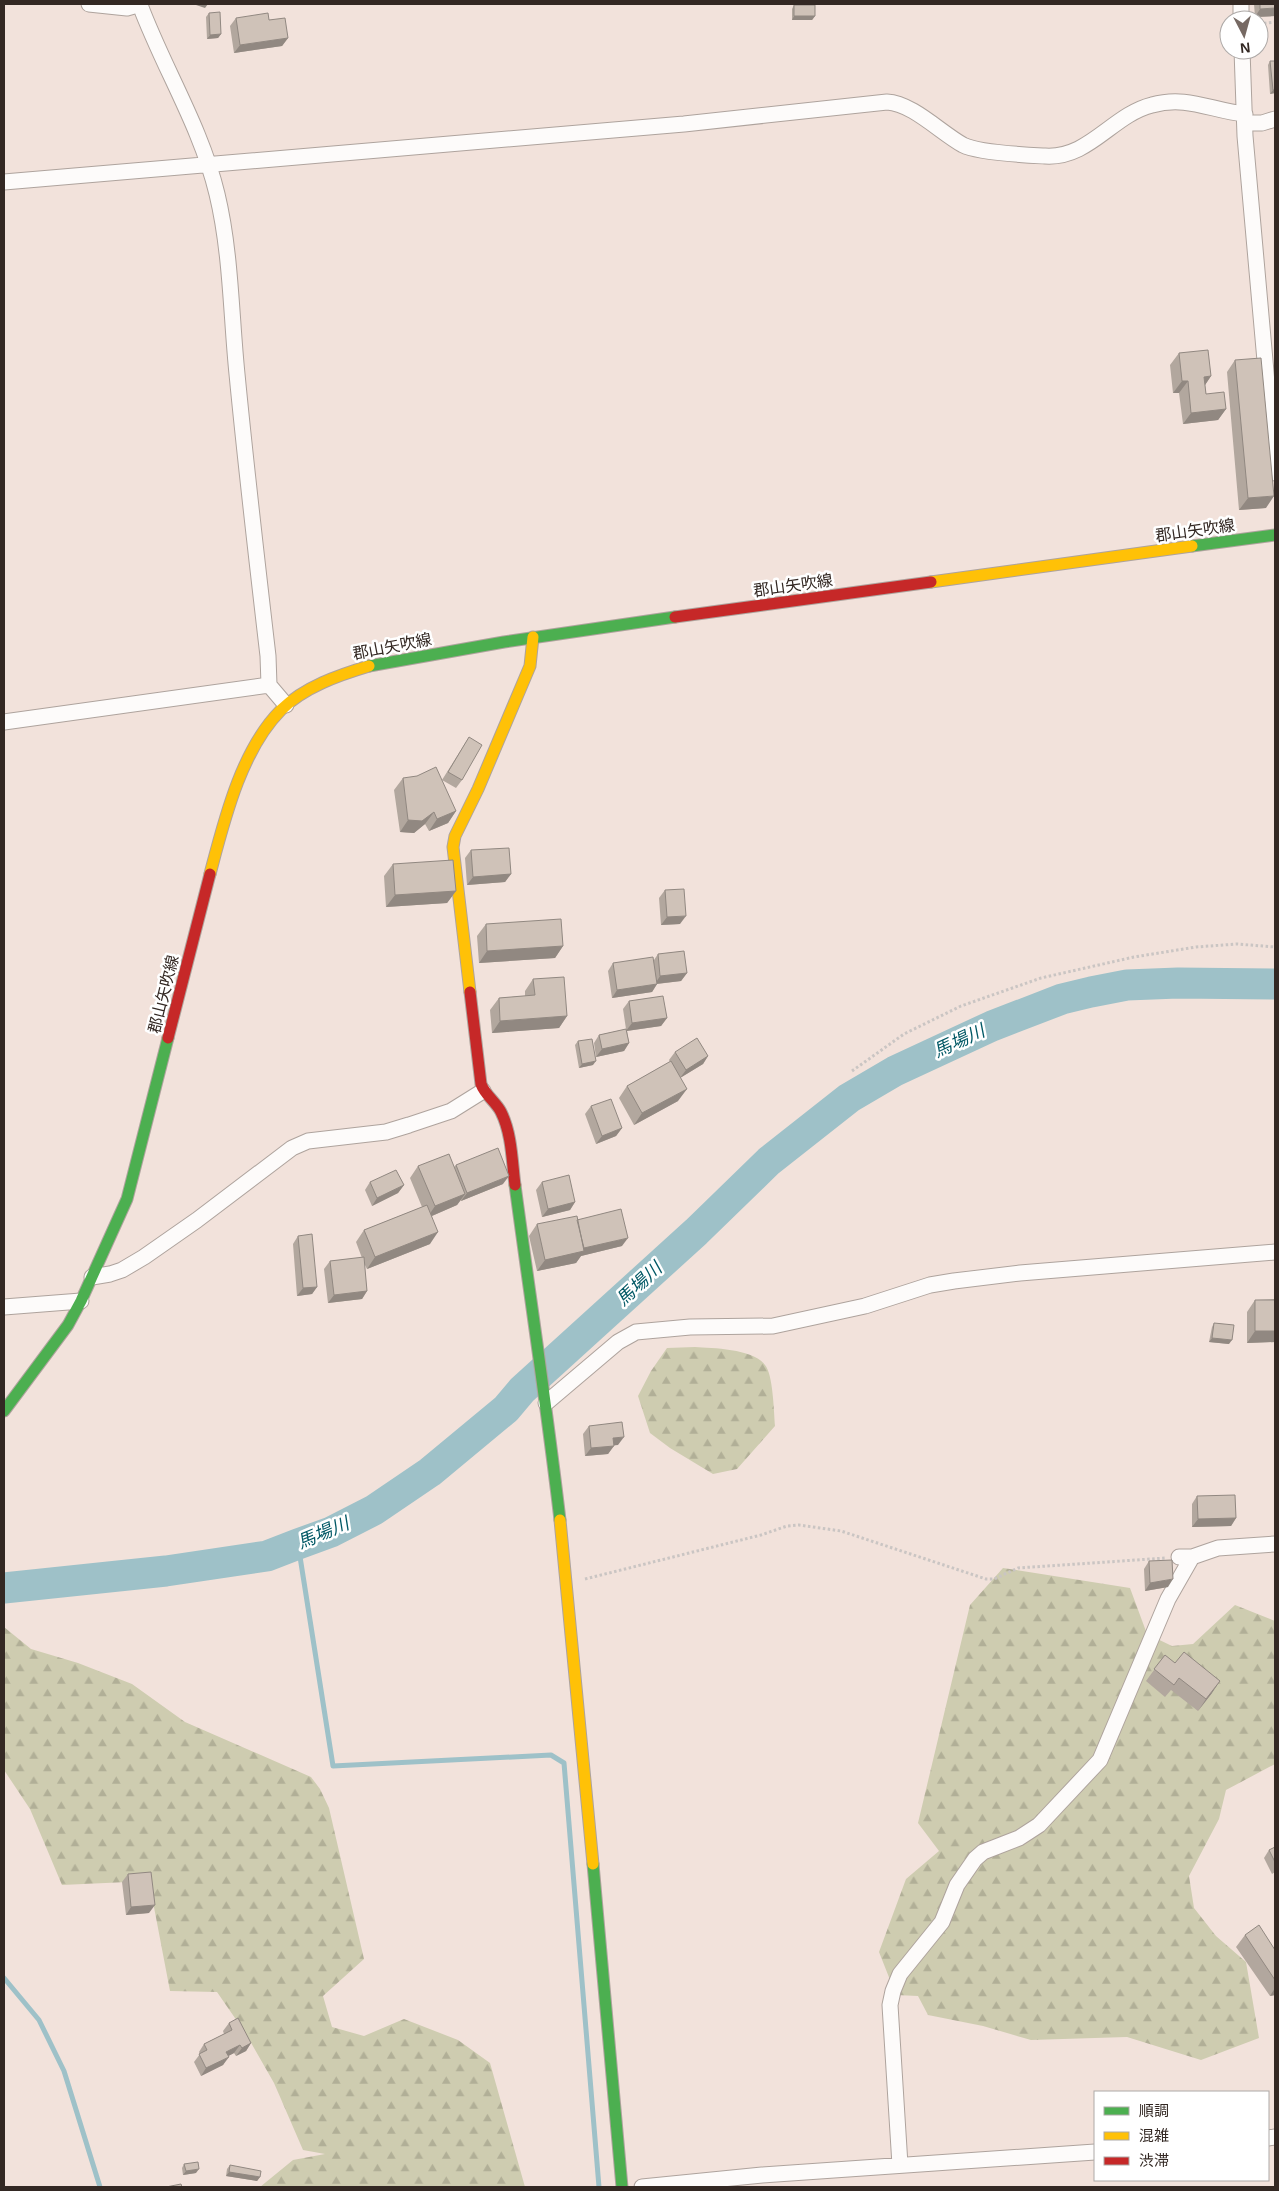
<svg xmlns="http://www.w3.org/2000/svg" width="1279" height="2191" viewBox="0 0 1279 2191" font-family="Arial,'Noto Sans JP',sans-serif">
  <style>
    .forest { fill: url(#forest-firs) }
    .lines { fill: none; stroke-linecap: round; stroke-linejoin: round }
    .stream { stroke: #9ec1c8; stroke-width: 5 }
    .river { stroke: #9ec1c8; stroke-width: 31 }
    .street-casing { stroke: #aea39d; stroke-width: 17 }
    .fast-casing { stroke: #aea39d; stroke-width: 13 }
    .slow-casing { stroke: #aea39d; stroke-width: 13 }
    .jam-casing { stroke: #aea39d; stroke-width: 13 }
    .path { stroke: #cac5c3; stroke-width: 3; stroke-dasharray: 2.5 2.5; stroke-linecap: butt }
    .street { stroke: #fdfbfa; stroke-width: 15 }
    .fast { stroke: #4caf50; stroke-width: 11 }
    .slow { stroke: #ffc107; stroke-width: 11 }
    .jam { stroke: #c62828; stroke-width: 11 }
    .wall { fill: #b2a79e }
    .shaded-wall { fill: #918881 }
    .building { fill: #cfc2b8; stroke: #918881 }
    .labels { text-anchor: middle; stroke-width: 5; stroke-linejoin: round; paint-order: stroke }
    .street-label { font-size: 16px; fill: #332823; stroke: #fff }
    .water-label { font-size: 18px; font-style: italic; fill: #015865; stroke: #fff }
  </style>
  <defs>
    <pattern id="forest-firs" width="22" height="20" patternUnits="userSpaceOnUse" patternTransform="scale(1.25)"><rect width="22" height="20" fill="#ceccb0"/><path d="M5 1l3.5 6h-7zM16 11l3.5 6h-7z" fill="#b1af97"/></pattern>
  </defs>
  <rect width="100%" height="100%" fill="#f2e2db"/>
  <path class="forest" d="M695,1347C713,1348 754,1349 765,1365C773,1374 774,1412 775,1426L737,1469L713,1474L670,1448L650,1433L638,1396L651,1371L667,1348Z
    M1003,1568L1130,1588L1147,1634L1172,1646L1193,1644L1235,1605L1275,1621V1764L1226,1790L1219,1819L1189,1876L1194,1908L1216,1936L1246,1962L1259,2038L1201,2060L1127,2037L1031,2040L983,2026L928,2015L918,1996L896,1995L879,1952L906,1879L939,1851L918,1823L970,1605Z
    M4,1627L31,1649L78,1663L132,1684L185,1722L311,1777L320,1789L329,1808L364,1959L323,1996L332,2027L364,2036L404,2019L458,2040L490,2063L525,2187H260L293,2160L325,2154L303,2150L274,2083L246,2034L217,1992L170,1991L149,1881L62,1885L30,1809L4,1770Z"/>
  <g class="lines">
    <path class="stream" d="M298,1544L333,1766L551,1755L564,1763L599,2187
      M4,1978L39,2020L64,2071L100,2187"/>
    <path class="river" d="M4,1588L166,1571L267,1556L298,1544L331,1532L374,1510L430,1472L506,1409L522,1390L696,1232L769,1161L849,1098L895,1071L992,1026L1062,999L1091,992L1127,985L1178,983L1275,984"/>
    <g class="street-casing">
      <path id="street" d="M89,4L127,8L141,4
        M1241,4V20
        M140,5C164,69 201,127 217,194C231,252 231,315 237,374C246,468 257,562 268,656L269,685L286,705
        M1242,50L1245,136L1275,473
        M1245,123H1262L1275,119
        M4,182L684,124L887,102C912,103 941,133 963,145C979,153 1025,155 1045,156C1089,159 1112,115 1152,105C1187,95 1212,111 1245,114
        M4,722L269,685
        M92,1277L110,1274L122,1270L144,1257L197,1220L292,1148L308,1141L386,1132L409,1125L451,1111L483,1091
        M4,1307L81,1301
        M546,1403L618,1342L636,1332L690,1327L773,1326L865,1306L930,1285L954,1281L1020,1273L1275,1252
        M1179,1557H1192L1218,1548L1275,1544
        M1268,2138L1275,2137
        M900,2165L890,2005L893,1991L900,1974L942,1922L957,1885L975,1859L983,1852L1019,1838L1039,1825L1100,1760L1168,1599L1192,1557
        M642,2187L762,2175L1095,2152"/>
    </g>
    <g class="fast-casing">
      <path id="fast" d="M1192,546L1275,535
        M369,666L504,642L675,617
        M515,1185C530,1297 547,1408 560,1520
        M4,1411L68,1325L81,1301L127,1199L168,1038
        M593,1864L622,2187"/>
    </g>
    <g class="slow-casing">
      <path id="slow" d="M931,582L1192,546
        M210,874C224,821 241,750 281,710C304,687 339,675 369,666
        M470,992L453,847L455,836L478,789L530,666L533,637
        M560,1520L593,1864"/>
    </g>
    <g class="jam-casing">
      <path id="jam" d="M675,617L931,582
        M470,992L481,1084C485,1095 496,1102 501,1112C512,1134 512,1162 515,1185
        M168,1038L210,874"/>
    </g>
    <path class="path" d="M1259,24L1275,22
      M852,1071L904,1034L961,1006L1041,978L1134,957L1196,947L1237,944L1275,947
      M585,1579L761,1535L787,1526L799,1525L841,1531L986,1579H994L1018,1568L1166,1558"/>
    <use href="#street" class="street"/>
    <use href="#fast" class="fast"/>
    <use href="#slow" class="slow"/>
    <use href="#jam" class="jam"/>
  </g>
  <path class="wall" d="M1254,4H1275V16L1255,17Z
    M794,5L815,16L812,20H792V9Z
    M209,13L221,34L218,38L207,39L206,17Z
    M236,18L269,20L288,38L282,46L234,53L230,26Z
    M1270,61H1275V93L1270,94L1268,65Z
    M1179,353L1211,376L1205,385L1206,394L1226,409L1218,420L1183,424L1179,393H1173L1170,365Z
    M1235,360L1266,508L1239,510L1227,372Z
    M469,737L462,780L456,788L442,780Z
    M403,778L456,811L448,823L429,831L425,824L414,833L400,832L394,790Z
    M471,850L511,874L505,882L467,885L465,858Z
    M393,864L456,891L447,903L386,907L384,876Z
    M665,890L680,924L661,925L659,898Z
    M486,924L563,946L555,958L479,963L477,936Z
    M658,954L687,973L681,981L657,984L652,992L612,998L608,971L613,963L654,960Z
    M533,979L567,1016L559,1028L492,1033L490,1010L499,998L525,996V991Z
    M629,1001L667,1018L661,1026L627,1031L629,1043L624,1051L596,1057L594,1043L599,1035L626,1029L623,1009Z
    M578,1041L593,1065L579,1068L575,1045Z
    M675,1052L708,1056L703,1064L680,1078L678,1101L634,1125L619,1098L627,1086L670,1062L669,1060Z
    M591,1106L622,1128L616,1136L596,1144L585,1114Z
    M456,1165L503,1184L461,1201V1200L457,1205L432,1216L430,1244L367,1269L364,1263L367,1291L362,1299L328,1303L324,1269L330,1261L362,1258L356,1242L364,1230L422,1207L410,1178L418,1166L454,1167Z
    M370,1182L404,1185L398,1193L372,1206L365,1190Z
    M542,1182L575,1202L570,1210L542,1217L536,1190Z
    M577,1220L622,1246L581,1256L576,1263L537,1271L529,1236L537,1224Z
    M298,1236L317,1287L312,1294L297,1296L293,1244Z
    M1275,1299V1342L1247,1343V1312L1255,1300Z
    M1214,1323L1229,1344L1209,1342L1212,1327Z
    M589,1426L618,1445H614L608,1454L585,1456L583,1434Z
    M1197,1496L1236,1518L1231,1526L1192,1527V1504Z
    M1149,1561L1168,1587L1145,1591L1144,1569Z
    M1165,1655L1212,1693L1198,1711L1171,1690L1165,1697L1146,1681Z
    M1275,1847V1872L1272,1874L1264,1858L1269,1850Z
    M128,1874L149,1913L126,1915L122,1882Z
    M1245,1935L1275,1950V1995L1270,1996L1236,1947Z
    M229,2023L251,2043L246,2051L236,2056L234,2053L228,2056L223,2065L201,2076L194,2062L200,2054L199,2052L204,2044L224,2034L223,2031Z
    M184,2164L196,2173L183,2175L182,2168Z
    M230,2165L260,2177L257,2181L226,2176L227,2169Z"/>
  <path class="shaded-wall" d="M193,4H208L205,8Z
    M1275,8V16L1255,17L1260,9Z
    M794,16H815L812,20H792Z
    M221,34L218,38L207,39L210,35Z
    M288,38L282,46L234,53L240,45Z
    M1273,90H1275V93L1270,94Z
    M1211,376L1203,388L1204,377Z
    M1182,381H1188L1179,393H1173Z
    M1226,409L1218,420L1183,424L1191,413Z
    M1274,496L1266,508L1239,510L1248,498Z
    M456,811L448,823L429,831L437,819Z
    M434,812L425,824L414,833L400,832L408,820Z
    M511,874L505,882L467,885L473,877Z
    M456,891L447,903L386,907L395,895Z
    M686,916L680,924L661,925L667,917Z
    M563,946L555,958L479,963L487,951Z
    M687,973L681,981L655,984L660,976Z
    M657,984L652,992L612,998L617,990Z
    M567,1016L559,1028L492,1033L500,1021Z
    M667,1018L661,1026L626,1031L632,1023Z
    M629,1043L624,1051L596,1057L602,1049Z
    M708,1056L703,1064L680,1078L686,1070Z
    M596,1061L593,1065L579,1068L582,1064Z
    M687,1089L678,1101L634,1125L642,1113Z
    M622,1128L616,1136L596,1144L602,1136Z
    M509,1176L503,1184L461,1201L467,1193Z
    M404,1185L398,1193L372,1206L377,1198Z
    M465,1194L457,1205L427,1218L435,1206Z
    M575,1202L570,1210L542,1217L548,1209Z
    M438,1232L430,1244L367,1269L375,1257Z
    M628,1238L622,1246L581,1256L576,1263L537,1271L545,1260L584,1248Z
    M317,1287L312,1294L297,1296L303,1288Z
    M367,1291L362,1299L328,1303L334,1295Z
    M1255,1331H1275V1342L1247,1343Z
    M1212,1338L1232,1340L1229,1344L1209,1342Z
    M624,1437L618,1445L608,1446L613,1438Z
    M614,1446L608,1454L585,1456L591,1448Z
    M1236,1518L1231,1526L1192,1527L1198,1519Z
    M1173,1579L1168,1587L1145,1591L1150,1583Z
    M1220,1681L1212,1693L1198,1711L1206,1699Z
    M155,1905L149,1913L126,1915L131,1907Z
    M1275,1988V1995L1270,1996Z
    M251,2043L246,2051L236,2056L242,2048Z
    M240,2045L234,2053L221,2060L226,2052Z
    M229,2057L223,2065L201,2076L206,2068Z
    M199,2169L196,2173L183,2175L186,2171Z
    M229,2172L260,2177L257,2181L226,2176Z"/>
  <path class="building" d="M1260,4H1275V8L1260,9Z
    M794,5H815V16H794Z
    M220,12L221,34L210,35L209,13Z
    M268,13L269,20L285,18L288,38L240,45L236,18Z
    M1270,61H1275V90H1273Z
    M1208,350L1211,376L1204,377L1206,394L1224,392L1226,409L1191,413L1188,381H1182L1179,353Z
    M1261,358L1274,496L1248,498L1235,360Z
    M469,737L482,745L462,780L448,772Z
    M436,767L456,811L437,819L434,812L422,821L408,820L403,778L417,776Z
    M509,848L511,874L473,877L471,850Z
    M453,860L456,891L395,895L393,864Z
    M684,889L686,916L667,917L665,890Z
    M561,919L563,946L487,951L486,924Z
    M684,951L687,973L660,976L658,954Z
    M653,957L657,984L617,990L613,963Z
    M564,977L567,1016L500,1021L499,998L535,995L533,979Z
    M663,996L667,1018L632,1023L629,1001Z
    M626,1029L629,1043L602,1049L599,1035Z
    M697,1038L708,1056L686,1070L675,1052Z
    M592,1039L596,1061L582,1064L578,1041Z
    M671,1061L687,1089L642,1113L627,1086Z
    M611,1099L622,1128L602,1136L591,1106Z
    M498,1148L509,1176L467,1193L456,1165Z
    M449,1154L465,1194L435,1206L418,1166Z
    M396,1170L404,1185L377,1198L370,1182Z
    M569,1175L575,1202L548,1209L542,1182Z
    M427,1205L438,1232L375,1257L364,1230Z
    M621,1209L628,1238L584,1248L577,1220Z
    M577,1216L584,1251L545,1260L537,1224Z
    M312,1234L317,1287L303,1288L298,1236Z
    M364,1257L367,1291L334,1295L330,1261Z
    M1255,1300H1275V1331H1255Z
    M1214,1323L1234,1325L1232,1340L1212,1338Z
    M622,1422L624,1437L613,1438L614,1446L591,1448L589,1426Z
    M1235,1495L1236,1518L1198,1519L1197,1496Z
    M1172,1560L1173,1579L1150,1583L1149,1561Z
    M1184,1652L1220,1681L1206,1699L1179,1678L1174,1685L1154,1669L1165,1655L1175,1663Z
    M1275,1847V1862L1269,1850Z
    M151,1872L155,1905L131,1907L128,1874Z
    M1259,1925L1275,1950V1980L1245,1935Z
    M238,2018L251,2043L242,2048L240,2045L226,2052L229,2057L206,2068L199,2054L207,2050L204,2044L232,2030L229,2023Z
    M198,2162L199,2169L186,2171L184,2164Z
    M230,2165L261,2171L260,2177L229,2172Z
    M181,2184L182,2187H166Z"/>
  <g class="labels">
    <g class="street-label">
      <text transform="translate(1195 530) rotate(-8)" y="6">郡山矢吹線</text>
      <text transform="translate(793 585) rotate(-8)" y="6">郡山矢吹線</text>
      <text transform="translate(392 646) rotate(-11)" y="6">郡山矢吹線</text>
      <text transform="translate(163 994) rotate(-76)" y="6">郡山矢吹線</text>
    </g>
    <g class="water-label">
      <text transform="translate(959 1041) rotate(-25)" y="6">馬場川</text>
      <text transform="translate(639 1284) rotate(-43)" y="6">馬場川</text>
      <text transform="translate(323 1533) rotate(-23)" y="6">馬場川</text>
    </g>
  </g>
  <rect width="1279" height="2191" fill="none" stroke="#332823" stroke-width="10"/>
  <rect x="1094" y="2091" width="175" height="90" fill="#ffffff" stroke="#ada9a7"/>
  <rect x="1104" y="2107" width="25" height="8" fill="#4caf50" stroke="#ada9a7"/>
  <text x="1139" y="2116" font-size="15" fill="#332823">順調</text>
  <rect x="1104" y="2132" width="25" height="8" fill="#ffc107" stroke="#ada9a7"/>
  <text x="1139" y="2141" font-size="15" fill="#332823">混雑</text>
  <rect x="1104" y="2157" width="25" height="8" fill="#c62828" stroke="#ada9a7"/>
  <text x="1139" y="2166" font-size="15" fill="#332823">渋滞</text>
  <g transform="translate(1244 35) rotate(174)"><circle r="24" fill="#ffffff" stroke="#ada9a7"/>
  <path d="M0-4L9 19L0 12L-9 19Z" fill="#766963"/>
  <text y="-8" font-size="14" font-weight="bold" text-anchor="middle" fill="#332823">N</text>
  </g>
</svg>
